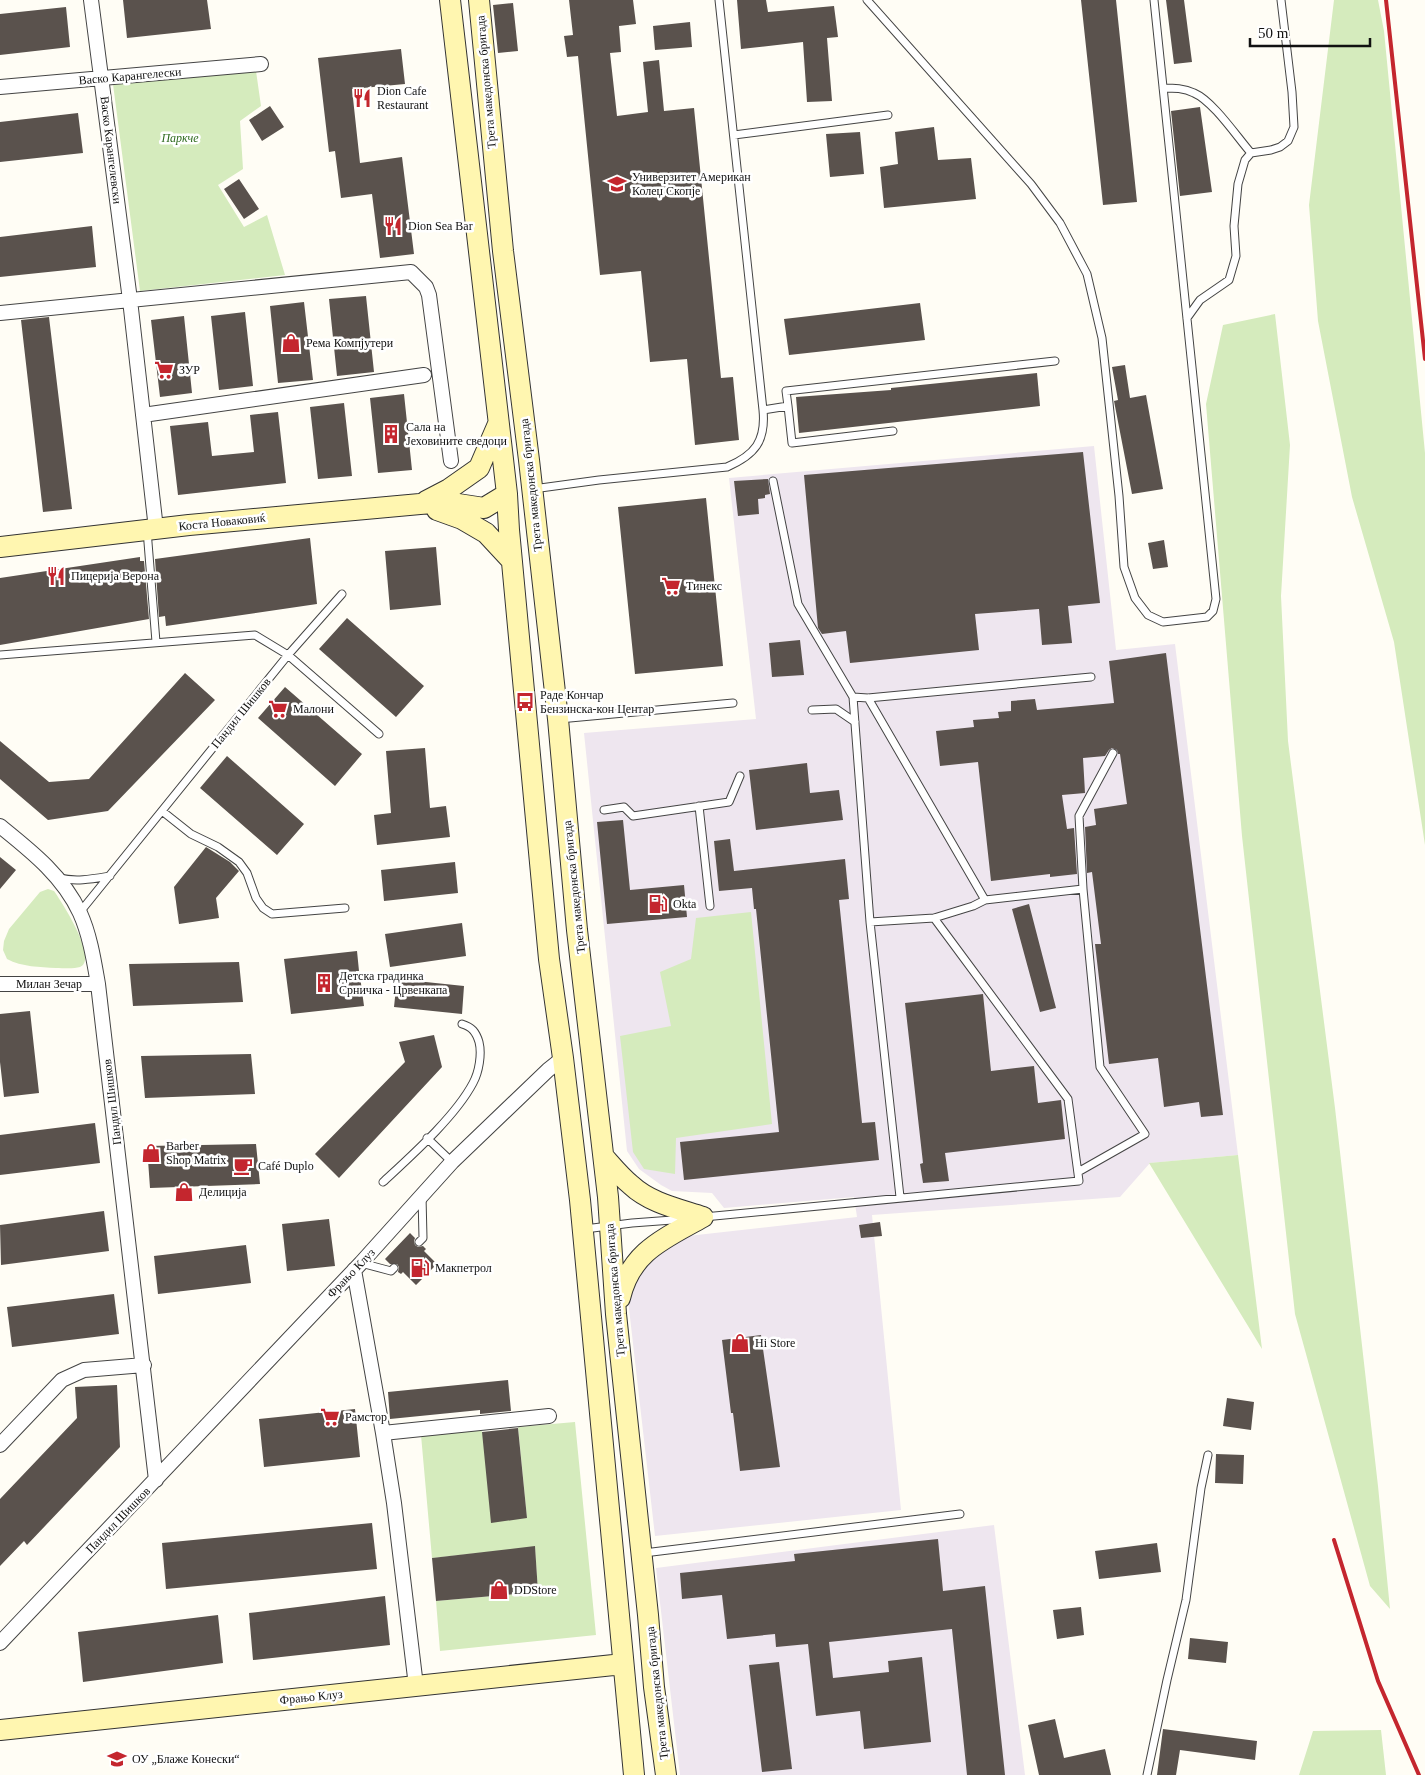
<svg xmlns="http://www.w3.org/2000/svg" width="1425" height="1775" viewBox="0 0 1425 1775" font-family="'Times New Roman',serif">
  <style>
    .industrial { fill: #eee6ef }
    .green { fill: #d5ebbd }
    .building { fill: #5a524d }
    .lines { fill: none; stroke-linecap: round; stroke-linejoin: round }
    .lane-casing { stroke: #444; stroke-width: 9 }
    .street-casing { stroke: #444; stroke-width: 16 }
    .secondary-casing { stroke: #333; stroke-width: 22 }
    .lane { stroke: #fff; stroke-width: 7 }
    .street { stroke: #fff; stroke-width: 14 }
    .secondary { stroke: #fff6b0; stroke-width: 20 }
    .rail { stroke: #c4262e; stroke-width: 4 }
    .labels { text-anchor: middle; stroke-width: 5; stroke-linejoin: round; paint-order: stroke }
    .street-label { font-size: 12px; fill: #111; stroke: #fff }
    .poi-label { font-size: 12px; fill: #111; stroke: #fff; text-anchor: start }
    .park-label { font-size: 12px; font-style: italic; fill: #2f6b1f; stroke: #fff }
  </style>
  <rect width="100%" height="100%" fill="#fffdf5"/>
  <path class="industrial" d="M1094,446L1116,650L1175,644L1238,1155L1150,1163L1120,1197L872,1215L901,1510L655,1536L627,1291L649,1264L668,1248L688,1236L857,1217L854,1197L724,1208L712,1193L672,1191L661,1185L639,1169L627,1151L584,733L756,719L729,478Z
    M994,1525L1025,1775H680L656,1568Z"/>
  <path class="green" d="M1334,0H1378L1384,31L1425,453V845L1394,642L1352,497L1318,321L1309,205Z
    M256,71L261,106L240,121L243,169L218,185L244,227L267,215L285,275L140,291L113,84Z
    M1275,314L1290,445L1281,596L1288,741L1335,1108L1378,1486L1390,1609L1370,1586L1295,1314L1242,836L1206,404L1223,325Z
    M48,889L54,891C61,901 99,959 80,967C74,969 63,968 56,968C40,967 22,967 7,959L3,950L4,941L9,929L40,892Z
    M751,912L772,1124L676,1138L675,1174L644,1169L633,1152L620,1036L671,1026L660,972L691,959L696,918Z
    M1238,1155L1262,1349L1149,1163Z
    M575,1422L596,1635L440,1651L436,1601L538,1592L535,1547L432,1558L421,1435L480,1428L527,1518L518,1427Z
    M1381,1730L1386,1775H1299L1313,1731Z"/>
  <path class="building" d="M123,0H207L211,29L127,38Z
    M569,0H633L636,24L619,26L621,52L610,53L617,116L648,112L643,62L659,60L664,111L694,108L721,378L733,377L739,440L695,445L687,359L650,362L641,271L600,275L578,56L567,57L564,36L573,35Z
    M737,0H766L768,12L834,6L838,37L827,38L832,101L807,102L803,42L741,49Z
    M1081,0H1116L1137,202L1103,205Z
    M1166,0H1184L1192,62L1174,64Z
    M513,3L518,51L498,53L493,5Z
    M66,7L70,47L0,55V14Z
    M690,22L692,47L655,50L653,26Z
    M401,49L405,84L352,89L360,163L402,157L414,254L380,258L372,194L341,198L335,151L329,152L318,58Z
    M270,106L284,127L262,141L249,120Z
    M1200,107L1212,192L1180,196L1171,111Z
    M78,113L83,153L0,162V122Z
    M934,127L938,160L971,158L976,199L884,208L880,167L898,164L895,132Z
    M860,132L864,174L830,177L826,134Z
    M239,179L259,209L244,219L224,189Z
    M92,226L96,267L0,277V237Z
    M366,296L374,372L337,376L329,299Z
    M304,302L313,380L278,383L270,306Z
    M920,303L925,340L789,355L784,319Z
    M245,312L253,386L219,390L211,316Z
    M184,316L192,393L160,397L151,320Z
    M49,317L72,509L43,512L21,320Z
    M1125,365L1130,398L1146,395L1163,489L1132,494L1114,401L1118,400L1112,367Z
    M1037,373L1040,406L799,433L796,397L891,390V388Z
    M404,394L412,470L378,473L370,398Z
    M344,403L352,476L318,479L310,407Z
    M278,412L286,483L178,495L170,426L208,422L212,456L254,452L250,415Z
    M1083,452L1100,603L1068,606L1072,643L1042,645L1039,609L975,614L979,650L850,663L846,631L822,634L818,628L804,475Z
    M768,479L770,494L765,495V498L758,499L759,514L738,516L734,481Z
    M706,498L723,666L635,674L618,507Z
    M310,538L317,604L166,626L165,616L159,617L155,559Z
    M1164,540L1168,567L1153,569L1148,543Z
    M436,547L441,605L390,610L385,551Z
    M140,557V561H144L149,619L0,645V578Z
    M347,618L424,686L396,717L319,649Z
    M800,640L804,675L772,677L769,643Z
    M1166,653L1223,1115L1201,1117L1199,1102L1164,1107L1158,1058L1109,1064L1095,944H1101L1092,872L1087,873L1085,827L1096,825L1094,809L1127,804L1120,754H1118L1117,750L1112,748L1109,750L1105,756L1083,758L1085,793L1062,795L1067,829L1074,828L1077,874L1050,877V874L991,881L978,762L940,766L936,731L974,727L973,720L999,718L998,712L1011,711V701L1035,699L1037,710L1114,703L1109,661Z
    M185,673L215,700L108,811L48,820L0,779V741L49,782L89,779Z
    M285,687L362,754L335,786L258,718Z
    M425,748L430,808L446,806L450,837L377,845L374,815L391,813L386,751Z
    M227,756L304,824L277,855L200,788Z
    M807,763L810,793L839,790L843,820L756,830L749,770Z
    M623,820L630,890L684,885L687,917L607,924L597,822Z
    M730,839L734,871L845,859L849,899L839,900L862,1123L875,1122L879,1160L684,1180L680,1142L779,1132L756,909H754L752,888L719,891L714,841Z
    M206,847L230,862L239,871L216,898L219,918L179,924L174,887Z
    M0,857L16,870L0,889Z
    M455,862L458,893L384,901L381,870Z
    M1029,904L1056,1008L1040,1012L1012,909Z
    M462,923L466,956L390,967L385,934Z
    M357,951L359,971H356V976H360L364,1006L291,1014L284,959Z
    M239,962L243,1002L133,1006L129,964Z
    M397,979L464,986L462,1014L394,1007Z
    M983,994L991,1071L1034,1066L1038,1103L1061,1100L1065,1139L945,1153L949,1181L923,1183L920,1164L923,1163L905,1003Z
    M30,1011L39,1093L4,1097L0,1062V1014Z
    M434,1035L442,1067L339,1178L315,1154L405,1062L399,1042Z
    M251,1054L255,1094L145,1098L141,1056Z
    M95,1123L100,1163L0,1175V1135Z
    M256,1144L260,1184L150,1188L147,1146Z
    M104,1211L109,1251L1,1265L0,1225Z
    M329,1219L335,1266L287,1271L282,1224Z
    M880,1222L882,1236L861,1238L859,1225Z
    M410,1233L415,1238L414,1241L415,1245L418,1247L423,1246L426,1249L424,1251L437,1264L416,1285L403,1272L401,1274L398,1272L399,1267L397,1264H390L385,1259Z
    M246,1245L251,1283L158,1294L154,1256Z
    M114,1294L119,1334L12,1347L7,1307Z
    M761,1335L780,1467L740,1471L733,1413H731L722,1340Z
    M508,1380L511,1411L480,1414V1410L390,1419L388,1392Z
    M117,1385L120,1447L27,1545L24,1541L0,1566V1499L77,1418L75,1387Z
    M1227,1398L1254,1402L1251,1430L1223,1426Z
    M355,1409L360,1457L264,1467L259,1419Z
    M518,1428L527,1518L491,1523L482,1432Z
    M1216,1454L1244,1455L1243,1484L1215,1483Z
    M372,1523L377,1569L166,1589L162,1543Z
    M938,1539L943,1591L985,1586L1005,1775H967L952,1629L829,1642L833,1678L889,1672L888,1661L922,1657L931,1742L864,1749L860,1711L816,1716L808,1644L776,1647L775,1634L727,1639L722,1595L682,1599L680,1573L795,1561L794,1554Z
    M1157,1543L1161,1572L1099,1579L1095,1551Z
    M535,1546L538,1592L436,1601L432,1558Z
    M385,1596L390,1645L253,1660L249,1613Z
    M1081,1607L1084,1635L1057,1639L1053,1610Z
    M218,1615L223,1663L83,1682L78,1632Z
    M1190,1638L1228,1642L1226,1663L1188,1659Z
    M779,1662L792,1769L762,1772L749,1665Z
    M1055,1719L1064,1758L1105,1749L1111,1775H1039L1028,1725Z
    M1163,1729L1257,1741L1255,1760L1180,1750L1176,1775H1157Z"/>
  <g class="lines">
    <g class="lane-casing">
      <path id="lane" d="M867,0L1031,184L1060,223L1087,274L1102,338L1119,496L1124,567L1135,598L1148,615L1163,622L1207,617L1213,611L1216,599L1154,0
        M1163,88C1174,88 1184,88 1194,93C1213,101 1237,137 1251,153
        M734,135L888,115
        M1187,318L1200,300L1229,280L1236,256L1234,226L1238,184L1245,160L1251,153L1271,150L1280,147L1288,141L1294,127L1292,92L1281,0
        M788,406L792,443L893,431
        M763,410L788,406L786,391L1055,361
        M773,481L798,604L853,697L870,922L900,1197
        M533,489L599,480L727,467C755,455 766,441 763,410L719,0
        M147,530L156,642
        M0,655L255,635L288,655L379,734
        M853,697L868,698L1091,677
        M868,698L985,900
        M812,710L836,709L855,722
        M559,719L733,703
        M699,806L710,906
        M604,810L624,807L633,816L729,802L740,776
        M162,811L191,834L218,847L239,862L247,873L256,898L263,908L272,914L345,908
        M59,878C77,882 92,879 110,876
        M1083,889L1079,816L1113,753
        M80,912L288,655L342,594
        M870,922L934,918L973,906L985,900L1083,889L1100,1067L1145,1134L1078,1172
        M427,1138L452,1162
        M383,1182C411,1156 455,1117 473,1083C479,1072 482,1054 479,1042C476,1032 472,1027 462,1024
        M704,1217L1079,1181L1068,1099L934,918
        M585,1229L632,1223L686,1219
        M419,1242L423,1238L422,1196
        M361,1263L391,1271L394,1268
        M644,1553L960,1514
        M1147,1775L1167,1680L1186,1600L1201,1488L1208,1455"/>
    </g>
    <g class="street-casing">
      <path id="street" d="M91,0L130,300L156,529
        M0,87L261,64
        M0,313L411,272L426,287L429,295L451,461
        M143,415L424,375
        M0,826C31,851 63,876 80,913C90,935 94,961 98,984L156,1480
        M0,984H98
        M354,1270L383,1433L394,1503L416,1686
        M383,1433L549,1416
        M0,1445L62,1380L84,1370L144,1365
        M0,1643L361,1263L452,1162L548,1070L563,1058"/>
    </g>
    <g class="secondary-casing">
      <path id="secondary" d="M450,0L507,494L509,530L549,959L563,1058L580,1200L634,1775
        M479,0L503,251L529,460L558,719L577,930L608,1197L616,1314L648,1615L654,1687L666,1775
        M426,501L449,489L479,468L498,424
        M437,510L462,519L486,533L512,561
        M0,547L189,525L420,504L445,502L484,508L507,494
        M604,1157C612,1166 621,1177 631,1185C650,1203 679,1209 703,1217
        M620,1298C631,1251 664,1239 703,1217
        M0,1730L623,1664"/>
    </g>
    <use href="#lane" class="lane"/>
    <use href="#street" class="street"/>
    <use href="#secondary" class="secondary"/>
    <path class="rail" d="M1386,0L1425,359
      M1334,1540L1378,1681L1419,1775"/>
  </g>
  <defs>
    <g id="restaurant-bare" transform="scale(1.5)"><path d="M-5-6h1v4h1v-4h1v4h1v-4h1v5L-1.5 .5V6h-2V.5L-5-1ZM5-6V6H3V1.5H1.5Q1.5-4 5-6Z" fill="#c4262e" stroke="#fff" stroke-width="2.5" paint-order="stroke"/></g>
    <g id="university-bare" transform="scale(1.5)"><path d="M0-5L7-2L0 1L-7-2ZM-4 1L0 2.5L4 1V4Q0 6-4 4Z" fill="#c4262e" stroke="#fff" stroke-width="2.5" paint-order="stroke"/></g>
    <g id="shop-bare" transform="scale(1.5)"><path d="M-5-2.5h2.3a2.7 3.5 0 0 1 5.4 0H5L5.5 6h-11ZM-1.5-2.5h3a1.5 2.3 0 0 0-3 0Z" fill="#c4262e" stroke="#fff" stroke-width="2.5" paint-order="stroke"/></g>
    <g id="supermarket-bare" transform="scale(1.5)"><path d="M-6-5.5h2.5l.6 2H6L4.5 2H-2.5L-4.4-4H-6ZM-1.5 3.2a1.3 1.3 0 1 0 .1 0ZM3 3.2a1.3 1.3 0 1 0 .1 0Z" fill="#c4262e" stroke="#fff" stroke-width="2.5" paint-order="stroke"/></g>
    <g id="building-bare" transform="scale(1.5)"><path d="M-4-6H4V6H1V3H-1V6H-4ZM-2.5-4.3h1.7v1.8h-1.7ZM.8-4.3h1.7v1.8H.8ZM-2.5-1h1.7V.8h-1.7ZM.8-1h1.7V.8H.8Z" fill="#c4262e" stroke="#fff" stroke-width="2.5" paint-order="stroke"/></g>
    <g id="bus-bare" transform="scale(1.5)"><path d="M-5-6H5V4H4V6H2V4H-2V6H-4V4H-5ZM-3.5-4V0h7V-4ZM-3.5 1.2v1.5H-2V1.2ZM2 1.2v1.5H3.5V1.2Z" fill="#c4262e" stroke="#fff" stroke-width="2.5" paint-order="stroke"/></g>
    <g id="fuel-bare" transform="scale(1.5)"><path d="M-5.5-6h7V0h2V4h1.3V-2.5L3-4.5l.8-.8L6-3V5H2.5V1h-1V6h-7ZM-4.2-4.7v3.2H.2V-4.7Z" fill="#c4262e" stroke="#fff" stroke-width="2.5" paint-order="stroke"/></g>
    <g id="cafe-bare" transform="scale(1.5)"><path d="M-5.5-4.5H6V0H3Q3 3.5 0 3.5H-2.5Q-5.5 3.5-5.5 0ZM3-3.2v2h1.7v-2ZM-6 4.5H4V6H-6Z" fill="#c4262e" stroke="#fff" stroke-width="2.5" paint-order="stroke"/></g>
    <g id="school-bare" transform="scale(1.5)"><path d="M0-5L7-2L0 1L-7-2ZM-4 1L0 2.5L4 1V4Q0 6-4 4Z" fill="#c4262e" stroke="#fff" stroke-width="2.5" paint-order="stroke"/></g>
  </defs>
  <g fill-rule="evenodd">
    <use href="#restaurant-bare" x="362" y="98"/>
    <use href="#university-bare" x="617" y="184"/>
    <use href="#restaurant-bare" x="393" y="226"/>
    <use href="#shop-bare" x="291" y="343"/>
    <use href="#supermarket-bare" x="164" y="370"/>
    <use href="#building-bare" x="391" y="434"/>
    <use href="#restaurant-bare" x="56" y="576"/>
    <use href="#supermarket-bare" x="671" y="586"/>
    <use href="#bus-bare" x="525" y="702"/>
    <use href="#supermarket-bare" x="278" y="709"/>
    <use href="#fuel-bare" x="658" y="904"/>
    <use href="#building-bare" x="324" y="983"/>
    <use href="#shop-bare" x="151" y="1153"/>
    <use href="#cafe-bare" x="243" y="1166"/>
    <use href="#shop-bare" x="184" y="1192"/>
    <use href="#fuel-bare" x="420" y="1268"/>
    <use href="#shop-bare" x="740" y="1343"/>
    <use href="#supermarket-bare" x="330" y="1417"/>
    <use href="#shop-bare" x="499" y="1590"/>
    <use href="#school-bare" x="117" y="1759"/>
  </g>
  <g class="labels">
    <g class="street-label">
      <text transform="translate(130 76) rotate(-5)" y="4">Васко Карангелески</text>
      <text transform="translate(486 82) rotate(-95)" y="4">Трета македонска бригада</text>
      <text transform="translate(111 150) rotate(83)" y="4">Васко Карангелевски</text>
      <text transform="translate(531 485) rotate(-96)" y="4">Трета македонска бригада</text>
      <text transform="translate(222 522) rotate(-6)" y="4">Коста Новаковиќ</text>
      <text transform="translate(241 713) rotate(-51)" y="4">Пандил Шишков</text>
      <text transform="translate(574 887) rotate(-96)" y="4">Трета македонска бригада</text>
      <text x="49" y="988">Милан Зечар</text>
      <text transform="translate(112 1102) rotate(-97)" y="4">Пандил Шишков</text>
      <text transform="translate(351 1273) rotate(-46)" y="4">Фрањо Клуз</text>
      <text transform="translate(615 1290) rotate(-95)" y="4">Трета македонска бригада</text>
      <text transform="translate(118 1520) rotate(-46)" y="4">Пандил Шишков</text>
      <text transform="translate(657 1693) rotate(-96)" y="4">Трета македонска бригада</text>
      <text transform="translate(311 1697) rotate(-6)" y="4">Фрањо Клуз</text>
    </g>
    <g class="poi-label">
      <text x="377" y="95">Dion Cafe<tspan x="377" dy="14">Restaurant</tspan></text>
      <text x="632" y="181">Универзитет Американ<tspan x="632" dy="14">Колеџ Скопје</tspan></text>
      <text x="408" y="230">Dion Sea Bar</text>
      <text x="306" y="347">Рема Компјутери</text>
      <text x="179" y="374">ЗУР</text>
      <text x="406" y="431">Сала на<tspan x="406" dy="14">Јеховините сведоци</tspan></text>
      <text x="71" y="580">Пицерија Верона</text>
      <text x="686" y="590">Тинекс</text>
      <text x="540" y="699">Раде Кончар<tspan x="540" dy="14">Бензинска-кон Центар</tspan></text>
      <text x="293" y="713">Малони</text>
      <text x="673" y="908">Okta</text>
      <text x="339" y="980">Детска градинка<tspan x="339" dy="14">Срничка - Црвенкапа</tspan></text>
      <text x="166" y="1150">Barber<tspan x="166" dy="14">Shop Matrix</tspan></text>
      <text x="258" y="1170">Café Duplo</text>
      <text x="199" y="1196">Делиција</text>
      <text x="435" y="1272">Макпетрол</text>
      <text x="755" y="1347">Hi Store</text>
      <text x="345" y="1421">Рамстор</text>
      <text x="514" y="1594">DDStore</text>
      <text x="132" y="1763">ОУ „Блаже Конески“</text>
    </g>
    <g class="park-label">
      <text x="180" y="142">Паркче</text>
    </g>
  </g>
  <path d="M1250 38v8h120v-8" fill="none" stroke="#111111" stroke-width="2.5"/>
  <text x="1258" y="38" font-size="15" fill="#111111" stroke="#ffffff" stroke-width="4" paint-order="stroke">50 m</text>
</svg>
